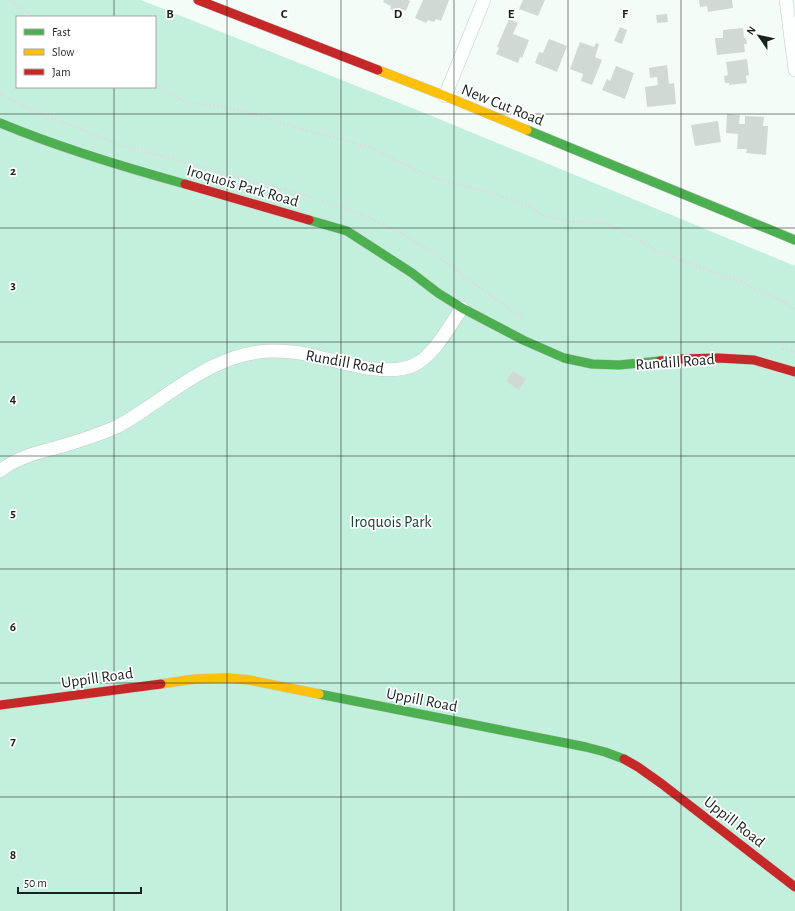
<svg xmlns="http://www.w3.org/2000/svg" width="795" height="911" viewBox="0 0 795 911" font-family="'Alegreya Sans',sans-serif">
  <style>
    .green { fill: #c3f0dd; fill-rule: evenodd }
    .building { fill: #d1d9d5 }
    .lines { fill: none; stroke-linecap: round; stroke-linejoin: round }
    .street-casing { stroke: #c3cbc8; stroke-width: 14 }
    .fast-casing { stroke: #c3cbc8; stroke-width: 10 }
    .slow-casing { stroke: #c3cbc8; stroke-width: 10 }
    .jam-casing { stroke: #c3cbc8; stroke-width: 10 }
    .path { stroke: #dadddc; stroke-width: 2.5; stroke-dasharray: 2 2; stroke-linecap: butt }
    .street { stroke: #fdfffe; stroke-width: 13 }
    .fast { stroke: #4caf50; stroke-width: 9 }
    .slow { stroke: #ffc107; stroke-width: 9 }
    .jam { stroke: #c62828; stroke-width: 9 }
    .grid { fill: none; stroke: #19231e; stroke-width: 1; stroke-opacity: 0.55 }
    .labels { text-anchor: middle; stroke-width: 3.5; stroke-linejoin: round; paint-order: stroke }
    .street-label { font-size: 16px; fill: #19231e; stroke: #fff }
    .park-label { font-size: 16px; fill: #1a4234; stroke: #fff }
    .grid-label { font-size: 13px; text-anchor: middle; font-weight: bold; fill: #19231e; stroke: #fff; stroke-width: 3.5; stroke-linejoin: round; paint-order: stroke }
  </style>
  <rect width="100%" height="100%" fill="#f4fcf8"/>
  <path class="green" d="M0,0H141L437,118L795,266V911H0ZM17,17H155V87H17Z"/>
  <path class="building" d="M384,0H408L410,1L406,11L399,8L398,12L390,9L391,6L383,2Z
    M423,0H449L441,21L436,19L434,22L428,20L426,23L415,18Z
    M523,0H545L538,16L519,9Z
    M699,0H732L733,8L708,12L707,6L700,7Z
    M667,14L668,22L657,23L656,15Z
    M509,19L518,23L513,34L529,40L522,58L520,57L518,63L496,54L499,48L497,47Z
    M620,27L627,30L622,44L614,41Z
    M743,28L744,38H746L747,44H744L745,52L717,55L715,38H723V30Z
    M549,39L567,46L557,72L535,63L539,52L543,53Z
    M580,42L594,47L596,43L599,44L595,57L602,60L592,85L581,81L583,74L570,69Z
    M747,59L749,75L746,76L747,83L729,85V83H725L724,76L728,75L726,62Z
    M667,65L669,84L674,83L676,104L647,107L645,87L658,85L657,77L650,78L649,68Z
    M616,66L634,73L625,99L602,90L607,79L610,81Z
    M727,114L740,115L739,124H745V116L764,117L763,126H768L766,155L746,153L747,149H737L738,134L726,133Z
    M718,121L721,142L695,146L691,125Z
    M513,371L526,379L519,390L506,381Z"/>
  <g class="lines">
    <g class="street-casing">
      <path id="street" d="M786,0L795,70
        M445,96L484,0
        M0,471C16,458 35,453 55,448C76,442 96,436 116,427C125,423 135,416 144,410C183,384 222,352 271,351C284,351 298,352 310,355C339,361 386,378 414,365C434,356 450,325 462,308"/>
    </g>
    <g class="fast-casing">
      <path id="fast" d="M0,123C60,148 123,167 185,184
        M527,130L795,240
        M309,220L347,231L412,273L438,293L462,308L523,340L564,358L592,364L619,365L660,361
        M319,694L586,747L605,752L624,759"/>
    </g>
    <g class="slow-casing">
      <path id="slow" d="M378,70L445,96L527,130
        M161,684L195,679L229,678L249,680L319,694"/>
    </g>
    <g class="jam-casing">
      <path id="jam" d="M198,0L378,70
        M185,184L309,220
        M660,361L680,359L718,358L754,360L795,372
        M0,705L161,684
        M624,759L638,767L662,784L795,887"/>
    </g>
    <path class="path" d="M11,0L33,17
      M155,83L185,102L225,107L254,114L295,127L372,148L393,159L437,179L495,194L532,207L542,215L571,222L606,223L657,250L683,261L740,281L752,288L766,293L782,301L795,309
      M0,94L36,111L117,144L301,194L338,206L370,218L407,236L437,256L522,318
      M782,349L795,352"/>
    <use href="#street" class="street"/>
    <use href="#fast" class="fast"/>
    <use href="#slow" class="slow"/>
    <use href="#jam" class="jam"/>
  </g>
  <path class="grid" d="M114,0V17M227,0V911M341,0V911M454,0V911M568,0V911M681,0V911M114,87V911M0,114H795M0,228H795M0,342H795M0,456H795M0,569H795M0,683H795M0,797H795"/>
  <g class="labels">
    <g class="street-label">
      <text transform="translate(503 104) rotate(22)" y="6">New Cut Road</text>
      <text transform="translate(243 185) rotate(16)" y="6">Iroquois Park Road</text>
      <text transform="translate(345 361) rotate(10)" y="6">Rundill Road</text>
      <text transform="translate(675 361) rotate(-4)" y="6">Rundill Road</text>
      <text transform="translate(97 677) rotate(-8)" y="6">Uppill Road</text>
      <text transform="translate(422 699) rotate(11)" y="6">Uppill Road</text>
      <text transform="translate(735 821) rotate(38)" y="6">Uppill Road</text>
    </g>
    <g class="park-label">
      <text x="391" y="527">Iroquois Park</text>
    </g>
  </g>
  <g class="grid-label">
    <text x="170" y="18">B</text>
    <text x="284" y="18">C</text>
    <text x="398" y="18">D</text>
    <text x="511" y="18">E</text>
    <text x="625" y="18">F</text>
    <text x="13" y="175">2</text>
    <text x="13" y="289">3</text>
    <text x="13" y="403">4</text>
    <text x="13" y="517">5</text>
    <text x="13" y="631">6</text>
    <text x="13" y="745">7</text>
    <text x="13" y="859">8</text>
  </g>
  <rect x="16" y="16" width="140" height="72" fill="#ffffff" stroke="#a3a7a5"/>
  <rect x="24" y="29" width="20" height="6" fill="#4caf50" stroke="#a3a7a5"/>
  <text x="52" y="36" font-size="12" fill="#19231e">Fast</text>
  <rect x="24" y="49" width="20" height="6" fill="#ffc107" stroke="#a3a7a5"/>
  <text x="52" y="56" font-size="12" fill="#19231e">Slow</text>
  <rect x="24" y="69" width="20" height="6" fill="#c62828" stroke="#a3a7a5"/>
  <text x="52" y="76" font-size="12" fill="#19231e">Jam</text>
  <g transform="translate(759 36) rotate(304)" stroke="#ffffff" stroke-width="3" paint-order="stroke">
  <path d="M0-3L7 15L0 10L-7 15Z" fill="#19231e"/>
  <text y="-6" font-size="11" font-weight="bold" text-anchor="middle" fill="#19231e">N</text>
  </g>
  <path d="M18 887v6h123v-6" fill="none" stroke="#19231e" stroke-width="2"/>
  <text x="24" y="887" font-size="12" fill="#19231e" stroke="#ffffff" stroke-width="3" paint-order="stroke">50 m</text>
</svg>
